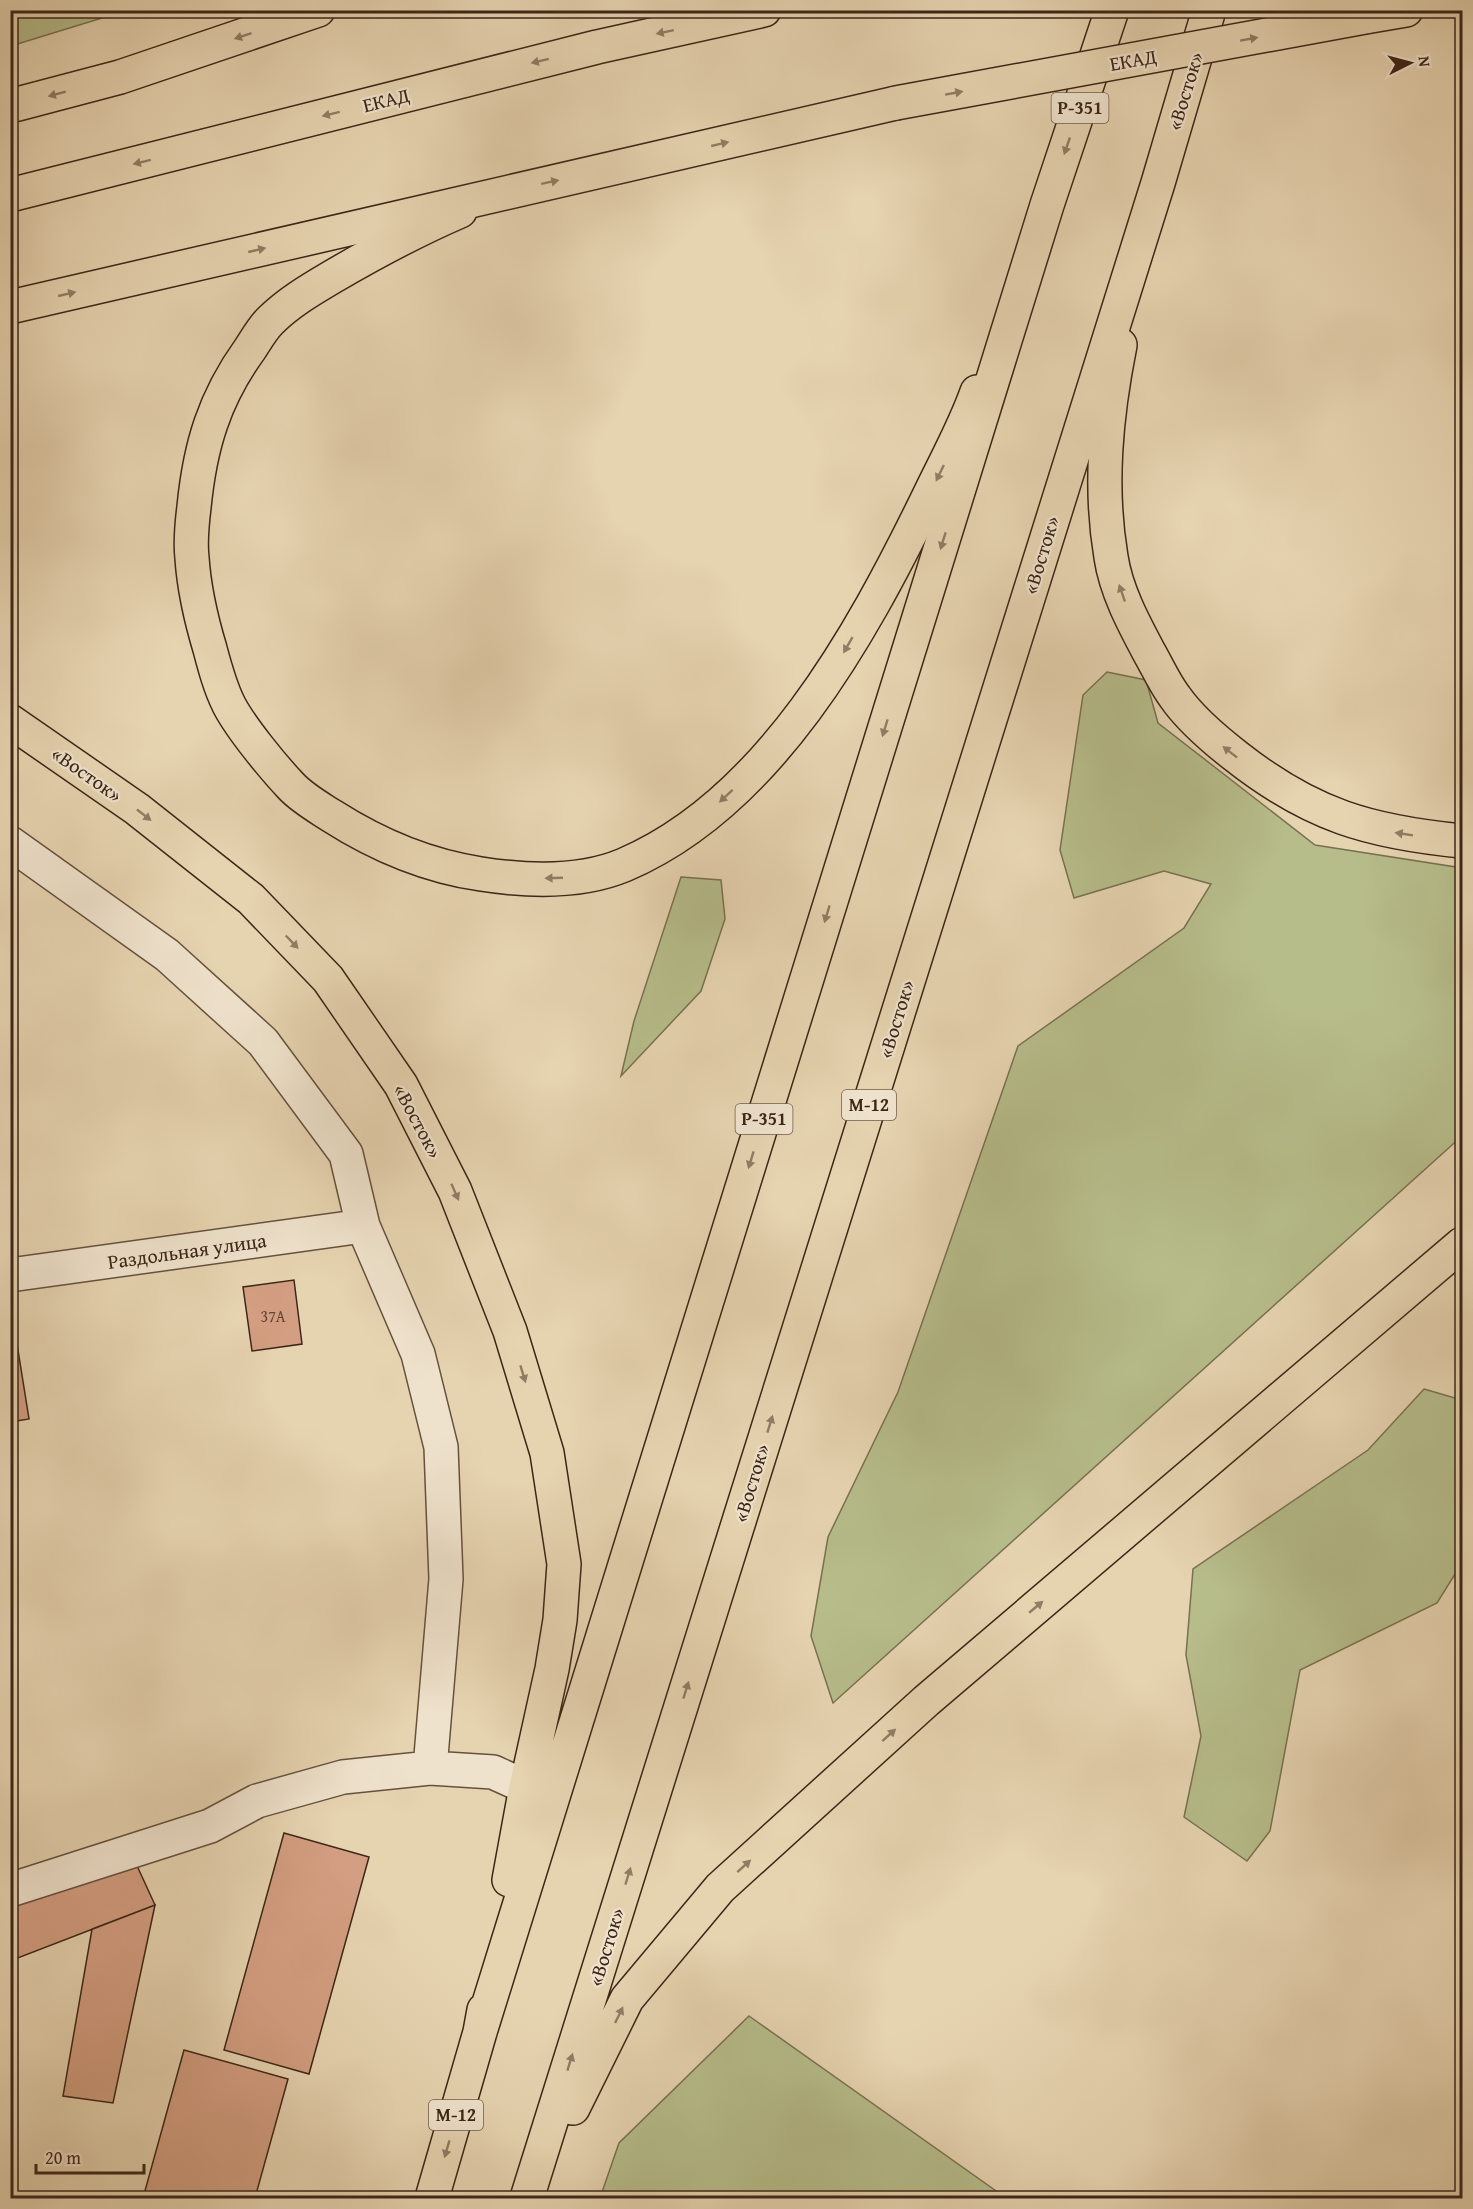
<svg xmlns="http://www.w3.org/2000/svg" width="1473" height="2209" viewBox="0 0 1473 2209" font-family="'Gentium Book Plus',serif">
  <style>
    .green { fill: #b6bc8a; stroke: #797151; stroke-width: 1.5 }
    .building { fill: #d39e81; stroke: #3c2618; stroke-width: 1.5 }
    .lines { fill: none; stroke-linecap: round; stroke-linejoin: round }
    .minor-casing { stroke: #66513e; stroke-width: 36 }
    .major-casing { stroke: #3c2618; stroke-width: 36 }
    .highway-casing { stroke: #3c2618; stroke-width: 36 }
    .minor { stroke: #efe2cc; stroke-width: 33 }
    .major { stroke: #e6d3b0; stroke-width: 33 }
    .highway { stroke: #e6d3b0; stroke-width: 33 }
    .highway-bridge-casing { stroke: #3c2618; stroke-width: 36; stroke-linecap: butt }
    .highway-bridge { stroke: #e6d3b0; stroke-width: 33 }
    .oneway { fill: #917c64 }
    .labels { text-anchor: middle; stroke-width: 4.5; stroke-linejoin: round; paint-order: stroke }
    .number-label { font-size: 16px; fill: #624432 }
    .shield { fill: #efe2cc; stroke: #725e4e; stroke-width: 1.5 }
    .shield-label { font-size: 18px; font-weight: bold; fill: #3c2618 }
    .street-label { font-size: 20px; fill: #3c2618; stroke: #efe2cc }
  </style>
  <rect width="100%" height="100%" fill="#e6d3b0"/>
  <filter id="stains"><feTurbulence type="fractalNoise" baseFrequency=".00333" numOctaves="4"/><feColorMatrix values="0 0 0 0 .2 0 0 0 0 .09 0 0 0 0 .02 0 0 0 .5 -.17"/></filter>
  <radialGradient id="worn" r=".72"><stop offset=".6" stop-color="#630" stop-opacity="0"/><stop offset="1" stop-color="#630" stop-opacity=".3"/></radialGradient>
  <path class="green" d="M11,10H125V11L11,46Z
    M1107,672L1146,680L1158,723L1315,845L1462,868V1136L833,1703L811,1636L828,1537L898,1392L1018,1046L1184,928L1211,884L1164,871L1074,898L1060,850L1083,695Z
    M681,877L721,880L725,919L701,991L621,1076L634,1021Z
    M1424,1389L1462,1400V1563L1437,1603L1300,1670L1270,1831L1247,1861L1184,1817L1201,1736L1186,1655L1193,1569L1368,1450Z
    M749,2016L1006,2198H600L619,2143Z"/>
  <path class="building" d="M294,1280L302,1344L252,1351L243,1287Z
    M10,1319H13L29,1419L10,1422Z
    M284,1833L369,1857L309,2074L224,2050Z
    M133,1857L155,1905L10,1961V1898Z
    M155,1905L113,2103L63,2096L92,1929Z
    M184,2050L288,2079L255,2198H143Z
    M10,2071L16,2087L10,2089Z"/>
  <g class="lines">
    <g class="minor-casing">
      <path id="minor" d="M10,843L167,955L263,1042L346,1154L363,1226L418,1354L441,1447L446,1579L430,1768
        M10,1275L363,1226
        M10,1890L210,1826L257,1801L343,1777L430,1768L493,1772L526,1787"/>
    </g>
    <g class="major-casing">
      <path id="major" d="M460,211C416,230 373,253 332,277C310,290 288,303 270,321C262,329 256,340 250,349C214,399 200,446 194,507C192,523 190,541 192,558C194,588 201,619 210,649C215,668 220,687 229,705C241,728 273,767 291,786C302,798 318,807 332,816C379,846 427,866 481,874C526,881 581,883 624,865C769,803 861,635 927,500C944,464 964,429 977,392
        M1120,345C1106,415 1099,486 1111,557C1116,591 1134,624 1150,654C1158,668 1165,684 1175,697C1191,720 1215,740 1237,757C1311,815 1369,832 1462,841"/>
    </g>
    <g class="highway-casing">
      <path id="highway" d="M1365,17L1406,10
        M10,106L120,77L318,10
        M10,195L597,47L764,10
        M10,307L896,103
        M10,721L137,809L251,899L328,979L401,1085L455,1191L510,1331L547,1453L564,1564L560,1620L552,1669L526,1787L509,1880
        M480,2032L1047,205L1112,10
        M573,2108L627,1999L720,1888L926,1701L1462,1244
        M432,2198L480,2032L484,2010
        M527,2198L1158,183L1209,10"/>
    </g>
    <use href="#minor" class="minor"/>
    <use href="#major" class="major"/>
    <use href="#highway" class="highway"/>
    <g class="highway-bridge-casing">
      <path id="highway-bridge" d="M896,103L1365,17"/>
    </g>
    <use href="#highway-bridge" class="highway-bridge"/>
  </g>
  <defs><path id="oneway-solid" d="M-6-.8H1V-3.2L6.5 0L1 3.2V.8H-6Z" transform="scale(1.5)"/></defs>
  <g class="oneway">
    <use href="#oneway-solid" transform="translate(665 32) rotate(168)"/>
    <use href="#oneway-solid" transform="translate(243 36) rotate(162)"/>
    <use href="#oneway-solid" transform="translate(1249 39) rotate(-10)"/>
    <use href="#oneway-solid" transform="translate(540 61) rotate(166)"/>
    <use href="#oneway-solid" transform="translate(954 93) rotate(-10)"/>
    <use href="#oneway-solid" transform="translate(57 94) rotate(165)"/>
    <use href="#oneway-solid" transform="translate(331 114) rotate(166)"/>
    <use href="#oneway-solid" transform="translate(720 144) rotate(-13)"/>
    <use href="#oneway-solid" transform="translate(1067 146) rotate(109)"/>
    <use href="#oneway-solid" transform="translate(142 162) rotate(166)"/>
    <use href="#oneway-solid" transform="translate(550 182) rotate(-12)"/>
    <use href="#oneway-solid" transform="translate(257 250) rotate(-13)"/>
    <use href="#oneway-solid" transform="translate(67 294) rotate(-13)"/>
    <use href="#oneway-solid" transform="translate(940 473) rotate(116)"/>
    <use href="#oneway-solid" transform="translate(943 541) rotate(107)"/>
    <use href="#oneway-solid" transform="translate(1122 593) rotate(-109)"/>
    <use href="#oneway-solid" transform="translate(848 645) rotate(120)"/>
    <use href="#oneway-solid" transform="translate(885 728) rotate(107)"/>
    <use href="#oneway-solid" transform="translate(1230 752) rotate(-142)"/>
    <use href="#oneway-solid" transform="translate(726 796) rotate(137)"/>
    <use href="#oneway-solid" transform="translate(144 815) rotate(38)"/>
    <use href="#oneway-solid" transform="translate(1404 834) rotate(-171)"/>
    <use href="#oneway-solid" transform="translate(554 878) rotate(178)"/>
    <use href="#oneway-solid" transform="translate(827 914) rotate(107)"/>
    <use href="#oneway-solid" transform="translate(292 942) rotate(46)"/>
    <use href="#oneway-solid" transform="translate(751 1160) rotate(107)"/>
    <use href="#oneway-solid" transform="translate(455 1192) rotate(66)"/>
    <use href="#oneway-solid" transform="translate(523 1374) rotate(73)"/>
    <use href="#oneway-solid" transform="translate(770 1424) rotate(-73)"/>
    <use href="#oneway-solid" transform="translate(1036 1607) rotate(-40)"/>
    <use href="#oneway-solid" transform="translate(686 1690) rotate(-73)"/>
    <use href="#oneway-solid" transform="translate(889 1735) rotate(-42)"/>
    <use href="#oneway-solid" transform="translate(744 1866) rotate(-42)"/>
    <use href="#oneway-solid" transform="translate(628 1876) rotate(-73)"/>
    <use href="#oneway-solid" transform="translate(619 2015) rotate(-64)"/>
    <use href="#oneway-solid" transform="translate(570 2062) rotate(-73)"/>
    <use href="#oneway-solid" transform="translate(447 2149) rotate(106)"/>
  </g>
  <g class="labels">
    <g class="number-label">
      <text x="273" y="1322">37А</text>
    </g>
    <g class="shield">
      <rect x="1051.5" y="93" width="57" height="30" rx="4.5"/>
      <rect x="842" y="1090" width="54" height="30" rx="4.5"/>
      <rect x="735.5" y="1104" width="57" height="30" rx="4.5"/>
      <rect x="429" y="2100" width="54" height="30" rx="4.5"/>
    </g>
    <g class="shield-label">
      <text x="1080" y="114">Р-351</text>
      <text x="869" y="1111">М-12</text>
      <text x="764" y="1125">Р-351</text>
      <text x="456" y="2121">М-12</text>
    </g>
    <g class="street-label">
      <text transform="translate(1133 60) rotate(-10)" y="7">ЕКАД</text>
      <text transform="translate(1185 91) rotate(-73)" y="7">«Восток»</text>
      <text transform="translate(386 100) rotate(-14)" y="7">ЕКАД</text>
      <text transform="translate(1041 555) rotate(-73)" y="7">«Восток»</text>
      <text transform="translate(87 774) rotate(35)" y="7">«Восток»</text>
      <text transform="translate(896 1019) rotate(-73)" y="7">«Восток»</text>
      <text transform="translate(418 1121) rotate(62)" y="7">«Восток»</text>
      <text transform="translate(187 1251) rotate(-8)" y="7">Раздольная улица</text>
      <text transform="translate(751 1483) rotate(-73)" y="7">«Восток»</text>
      <text transform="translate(606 1947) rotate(-73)" y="7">«Восток»</text>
    </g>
  </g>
  <rect width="1473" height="2209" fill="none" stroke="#e6d3b0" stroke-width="36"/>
  <rect x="12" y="12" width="1449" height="2185" fill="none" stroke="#3c2618" stroke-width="3"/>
  <rect x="18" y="18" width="1437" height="2173" fill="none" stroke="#3c2618" stroke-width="1.5"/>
  <g transform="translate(1410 63) rotate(84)" stroke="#efe2cc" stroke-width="4.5" paint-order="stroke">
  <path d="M0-4.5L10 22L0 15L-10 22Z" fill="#3c2618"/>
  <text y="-9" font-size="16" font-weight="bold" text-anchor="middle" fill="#3c2618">N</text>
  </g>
  <path d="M36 2164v9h108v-9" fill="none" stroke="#3c2618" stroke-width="3"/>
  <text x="45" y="2164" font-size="18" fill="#3c2618" stroke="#efe2cc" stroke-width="4.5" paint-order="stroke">20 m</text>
  <rect width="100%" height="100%" filter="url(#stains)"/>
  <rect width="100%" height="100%" fill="url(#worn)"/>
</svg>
